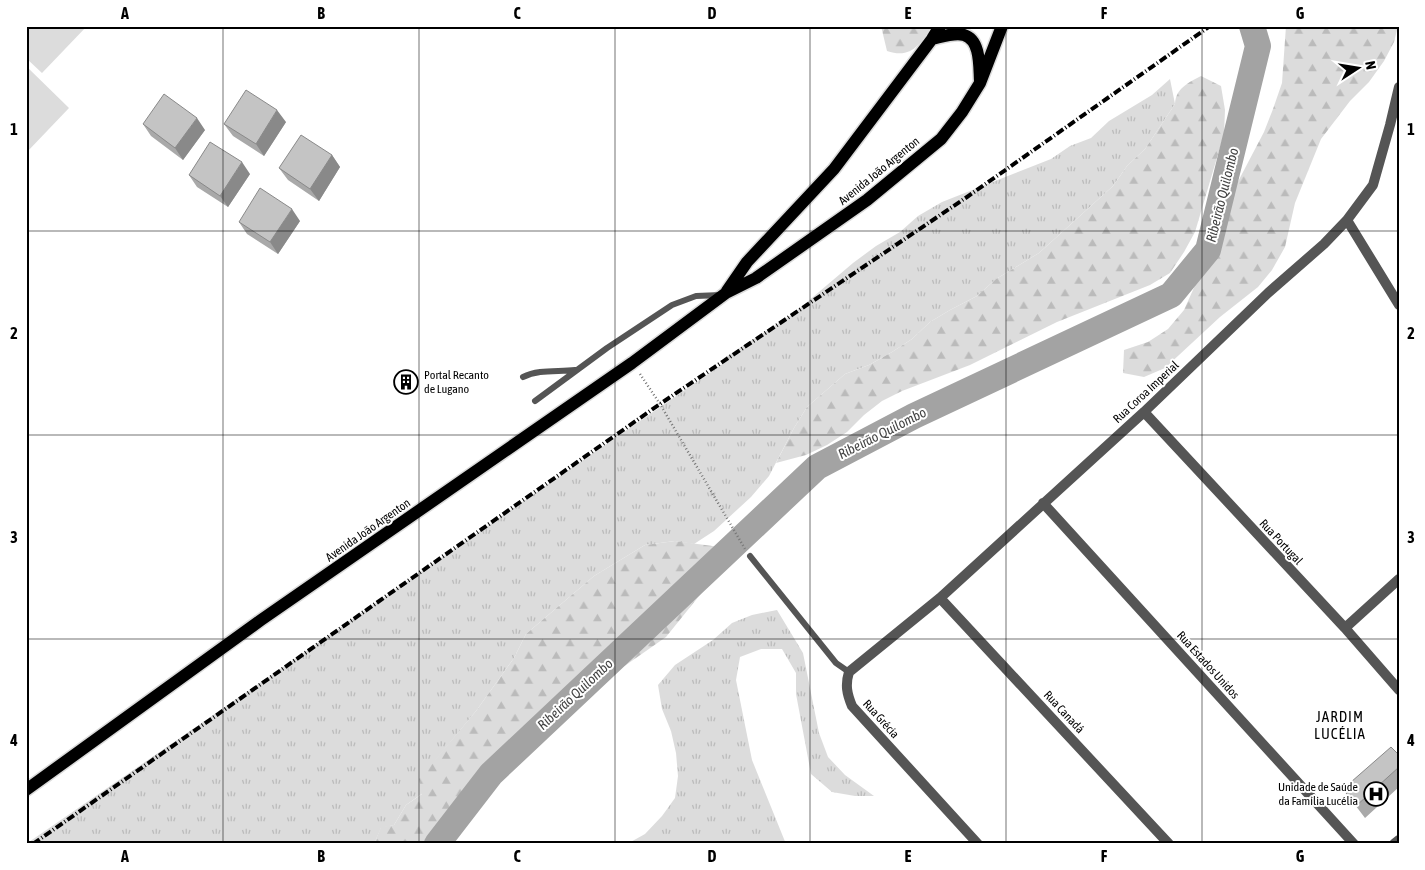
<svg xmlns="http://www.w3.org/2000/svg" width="1425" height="870" viewBox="0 0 1425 870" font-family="'Asap Condensed',sans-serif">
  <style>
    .grass { fill: url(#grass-tufts) }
    .forest { fill: url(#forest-firs) }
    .pitch { fill: #dcdcdc }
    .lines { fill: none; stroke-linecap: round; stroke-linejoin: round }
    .river { stroke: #a3a3a3; stroke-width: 26 }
    .primary-casing { stroke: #dbdbdb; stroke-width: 15 }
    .path { stroke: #777; stroke-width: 2.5; stroke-dasharray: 1 2.5; stroke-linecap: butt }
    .service { stroke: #555; stroke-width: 6 }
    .minor { stroke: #555; stroke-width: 10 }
    .primary { stroke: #000; stroke-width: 12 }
    .rail { stroke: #000; stroke-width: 4; stroke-dasharray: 8 2.5 1 2.5; stroke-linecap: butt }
    .wall { fill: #a9a9a9 }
    .shaded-wall { fill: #898989 }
    .building { fill: #c4c4c4; stroke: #898989 }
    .grid { fill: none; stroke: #000; stroke-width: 1; stroke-opacity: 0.55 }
    .labels { text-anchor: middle; stroke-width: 4; stroke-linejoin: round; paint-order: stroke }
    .street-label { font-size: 12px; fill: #000; stroke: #fff }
    .poi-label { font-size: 12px; fill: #000; stroke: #fff; text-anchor: start }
    .water-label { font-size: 14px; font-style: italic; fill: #444; stroke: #fff }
    .quarter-label { font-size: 15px; letter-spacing: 1px; fill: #000; stroke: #fff }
    .neatline { fill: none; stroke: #000; stroke-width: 2 }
    .grid-label { font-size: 16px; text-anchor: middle; font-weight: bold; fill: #000 }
  </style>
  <defs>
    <pattern id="grass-tufts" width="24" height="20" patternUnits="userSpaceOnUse" patternTransform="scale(1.25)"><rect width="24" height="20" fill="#dcdcdc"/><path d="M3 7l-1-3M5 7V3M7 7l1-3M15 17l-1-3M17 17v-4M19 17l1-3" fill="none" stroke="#bbb"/></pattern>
    <pattern id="forest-firs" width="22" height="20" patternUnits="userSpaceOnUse" patternTransform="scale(1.25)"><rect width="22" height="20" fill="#dcdcdc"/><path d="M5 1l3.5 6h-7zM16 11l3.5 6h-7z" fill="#bbb"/></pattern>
  </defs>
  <rect width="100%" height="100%" fill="#fff"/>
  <path class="grass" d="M1170,79L1175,104L1145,149L1127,166L1113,186L1039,253L996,279L977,296L950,310L930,322L912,339L892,352L869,365L845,374L807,407L794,428L769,476L751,497L714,531L694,544L675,541L645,545L594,576L526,634L514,658L476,711L420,779L423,793L406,805L394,825L381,828L374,844H26L724,363V358L793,314L853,263L876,246L900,232L918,216L942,202L1051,159L1070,146L1091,138L1109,121L1152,95Z
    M777,610L803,653L819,733L828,757L845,775L874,796H855L832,792L811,774L796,694V673L782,649H761L740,657L736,680L752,760L786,844H627L645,834L662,816L675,798L678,776L676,753L671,731L662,709L658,685L675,665L713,640L732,623L752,615Z"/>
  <path class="forest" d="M881,26H932C920,45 911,59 887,51Z
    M1286,26H1398L1394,42L1384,61L1369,82L1350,101L1321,139L1295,203L1285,247L1272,270L1258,287L1220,317L1165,368L1144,377L1123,373L1124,350L1148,342L1168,329L1184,310L1214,243L1232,193L1264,132L1273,109L1282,83Z
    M1201,76L1221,86L1225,110L1224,134L1195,232L1184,252L1170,273L1150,285L1057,322L970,365L902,391L882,401L864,415L847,432L827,445L806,455L776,463L794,428L807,407L845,374L869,365L892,352L912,339L930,322L950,310L977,296L996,279L1039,253L1113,186L1127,166L1145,149L1175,104C1176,88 1188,83 1201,76Z
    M675,541L720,547L724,558L720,570L666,637L626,665L591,678L553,711L504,771L473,803L447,844H374L381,827L394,825L406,805L422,794L419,779L476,711L514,658L526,634L594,576L645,545Z"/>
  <path class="pitch" d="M26,26H87L42,73L26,58Z
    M26,66L69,108L26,153Z"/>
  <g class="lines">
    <path class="river" d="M437,844L491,774L817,467L914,416L1171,295L1208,250L1258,46L1252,26"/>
    <g class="primary-casing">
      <path id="primary" d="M932,39C941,37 955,32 964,35C981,40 979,67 980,81
        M727,291L747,262L834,169L932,39L940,26
        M26,790L261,620L632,363L726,293L756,278L867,200L941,139L962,112L980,83L1002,26"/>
    </g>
    <path class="path" d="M1189,26L1194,28L1197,26
      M640,374L660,404L745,549"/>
    <path class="service" d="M523,377C539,369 557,372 575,370
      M535,401L607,348L672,305L696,296L721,295
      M750,556L836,663L849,672"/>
    <path class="minor" d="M1347,220L1399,305
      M1144,412L1345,628L1399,690
      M1043,503L1354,844
      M940,598L1169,844
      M1345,628L1399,579
      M978,844L852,706C847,694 845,685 849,672L940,598L1144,412L1268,293L1324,244L1347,220L1373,185L1390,125L1399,87
      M1394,844L1399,840"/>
    <use href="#primary" class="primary"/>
    <path class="rail" d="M33,844L660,404L967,197L1210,26"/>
  </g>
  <path class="wall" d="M286,122L264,156L233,136L224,124Z
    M143,124L205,130L183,160L151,136Z
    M332,155L340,167L319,201L288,180L279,168Z
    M250,174L228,207L197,187L189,175Z
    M300,221L278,254L247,234L239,222Z
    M1399,755V787L1365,818L1343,789Z"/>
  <path class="shaded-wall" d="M277,110L286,122L264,156L256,144Z
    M197,118L205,130L183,160L175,148Z
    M332,155L340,167L319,201L310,189Z
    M242,162L250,174L228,207L220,196Z
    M292,209L300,221L278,254L270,242Z"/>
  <path class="building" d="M246,90L277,110L256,144L224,124Z
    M164,94L197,118L175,148L143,124Z
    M301,135L332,155L310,189L279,168Z
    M210,142L242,162L220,196L189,175Z
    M260,188L292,209L270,242L239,222Z
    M1391,747L1399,755V767L1356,806L1343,789Z"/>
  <path class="grid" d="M223,26V844M419,26V844M615,26V844M810,26V844M1006,26V844M1202,26V844M26,231H1399M26,435H1399M26,639H1399"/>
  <defs>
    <g id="building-ring" transform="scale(1.25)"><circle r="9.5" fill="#fff" stroke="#000" stroke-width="1.5"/><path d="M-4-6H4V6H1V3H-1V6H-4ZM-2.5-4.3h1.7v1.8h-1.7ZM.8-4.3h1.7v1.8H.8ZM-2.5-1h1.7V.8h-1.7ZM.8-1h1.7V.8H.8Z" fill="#000"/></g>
    <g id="hospital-ring" transform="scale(1.25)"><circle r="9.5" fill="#fff" stroke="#000" stroke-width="1.5"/><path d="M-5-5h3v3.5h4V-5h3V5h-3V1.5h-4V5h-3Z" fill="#000"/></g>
  </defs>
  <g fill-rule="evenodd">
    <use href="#building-ring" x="406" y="382"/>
    <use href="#hospital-ring" x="1376" y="794"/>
  </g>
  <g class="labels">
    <g class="street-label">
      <text transform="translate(879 171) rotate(-39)" y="4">Avenida João Argenton</text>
      <text transform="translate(1146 392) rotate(-43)" y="4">Rua Coroa Imperial</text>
      <text transform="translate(368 530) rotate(-35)" y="4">Avenida João Argenton</text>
      <text transform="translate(1281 542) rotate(47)" y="4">Rua Portugal</text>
      <text transform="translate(1208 665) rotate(48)" y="4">Rua Estados Unidos</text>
      <text transform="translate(1064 712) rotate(47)" y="4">Rua Canadá</text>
      <text transform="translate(881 719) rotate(48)" y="4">Rua Grécia</text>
    </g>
    <g class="poi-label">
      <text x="424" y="379">Portal Recanto<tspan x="424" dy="14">de Lugano</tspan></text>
      <text x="1358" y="791" text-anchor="end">Unidade de Saúde<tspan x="1358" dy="14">da Família Lucélia</tspan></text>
    </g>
    <g class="water-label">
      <text transform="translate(1222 195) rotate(-76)" y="5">Ribeirão Quilombo</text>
      <text transform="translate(882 433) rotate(-27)" y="5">Ribeirão Quilombo</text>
      <text transform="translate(575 694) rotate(-43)" y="5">Ribeirão Quilombo</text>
    </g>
    <g class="quarter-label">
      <text x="1340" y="722">JARDIM<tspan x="1340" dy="17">LUCÉLIA</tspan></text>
    </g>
  </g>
  <rect width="1425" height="870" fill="none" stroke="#ffffff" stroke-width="55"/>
  <g transform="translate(1358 68) rotate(78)" stroke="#ffffff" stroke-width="4" paint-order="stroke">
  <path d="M0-4L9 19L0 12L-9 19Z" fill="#000000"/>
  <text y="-8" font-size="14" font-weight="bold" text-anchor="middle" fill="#000000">N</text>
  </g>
  <rect x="28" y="28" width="1370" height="814" class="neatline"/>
  <g class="grid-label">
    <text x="125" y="19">A</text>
    <text x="321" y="19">B</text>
    <text x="517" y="19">C</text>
    <text x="712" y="19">D</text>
    <text x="908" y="19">E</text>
    <text x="1104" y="19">F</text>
    <text x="1300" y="19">G</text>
    <text x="14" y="135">1</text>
    <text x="1411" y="135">1</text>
    <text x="14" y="339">2</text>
    <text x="1411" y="339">2</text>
    <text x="14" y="543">3</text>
    <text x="1411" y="543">3</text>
    <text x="14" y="746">4</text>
    <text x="1411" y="746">4</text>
    <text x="125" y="862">A</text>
    <text x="321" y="862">B</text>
    <text x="517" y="862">C</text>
    <text x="712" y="862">D</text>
    <text x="908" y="862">E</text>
    <text x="1104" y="862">F</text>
    <text x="1300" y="862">G</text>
  </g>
</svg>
